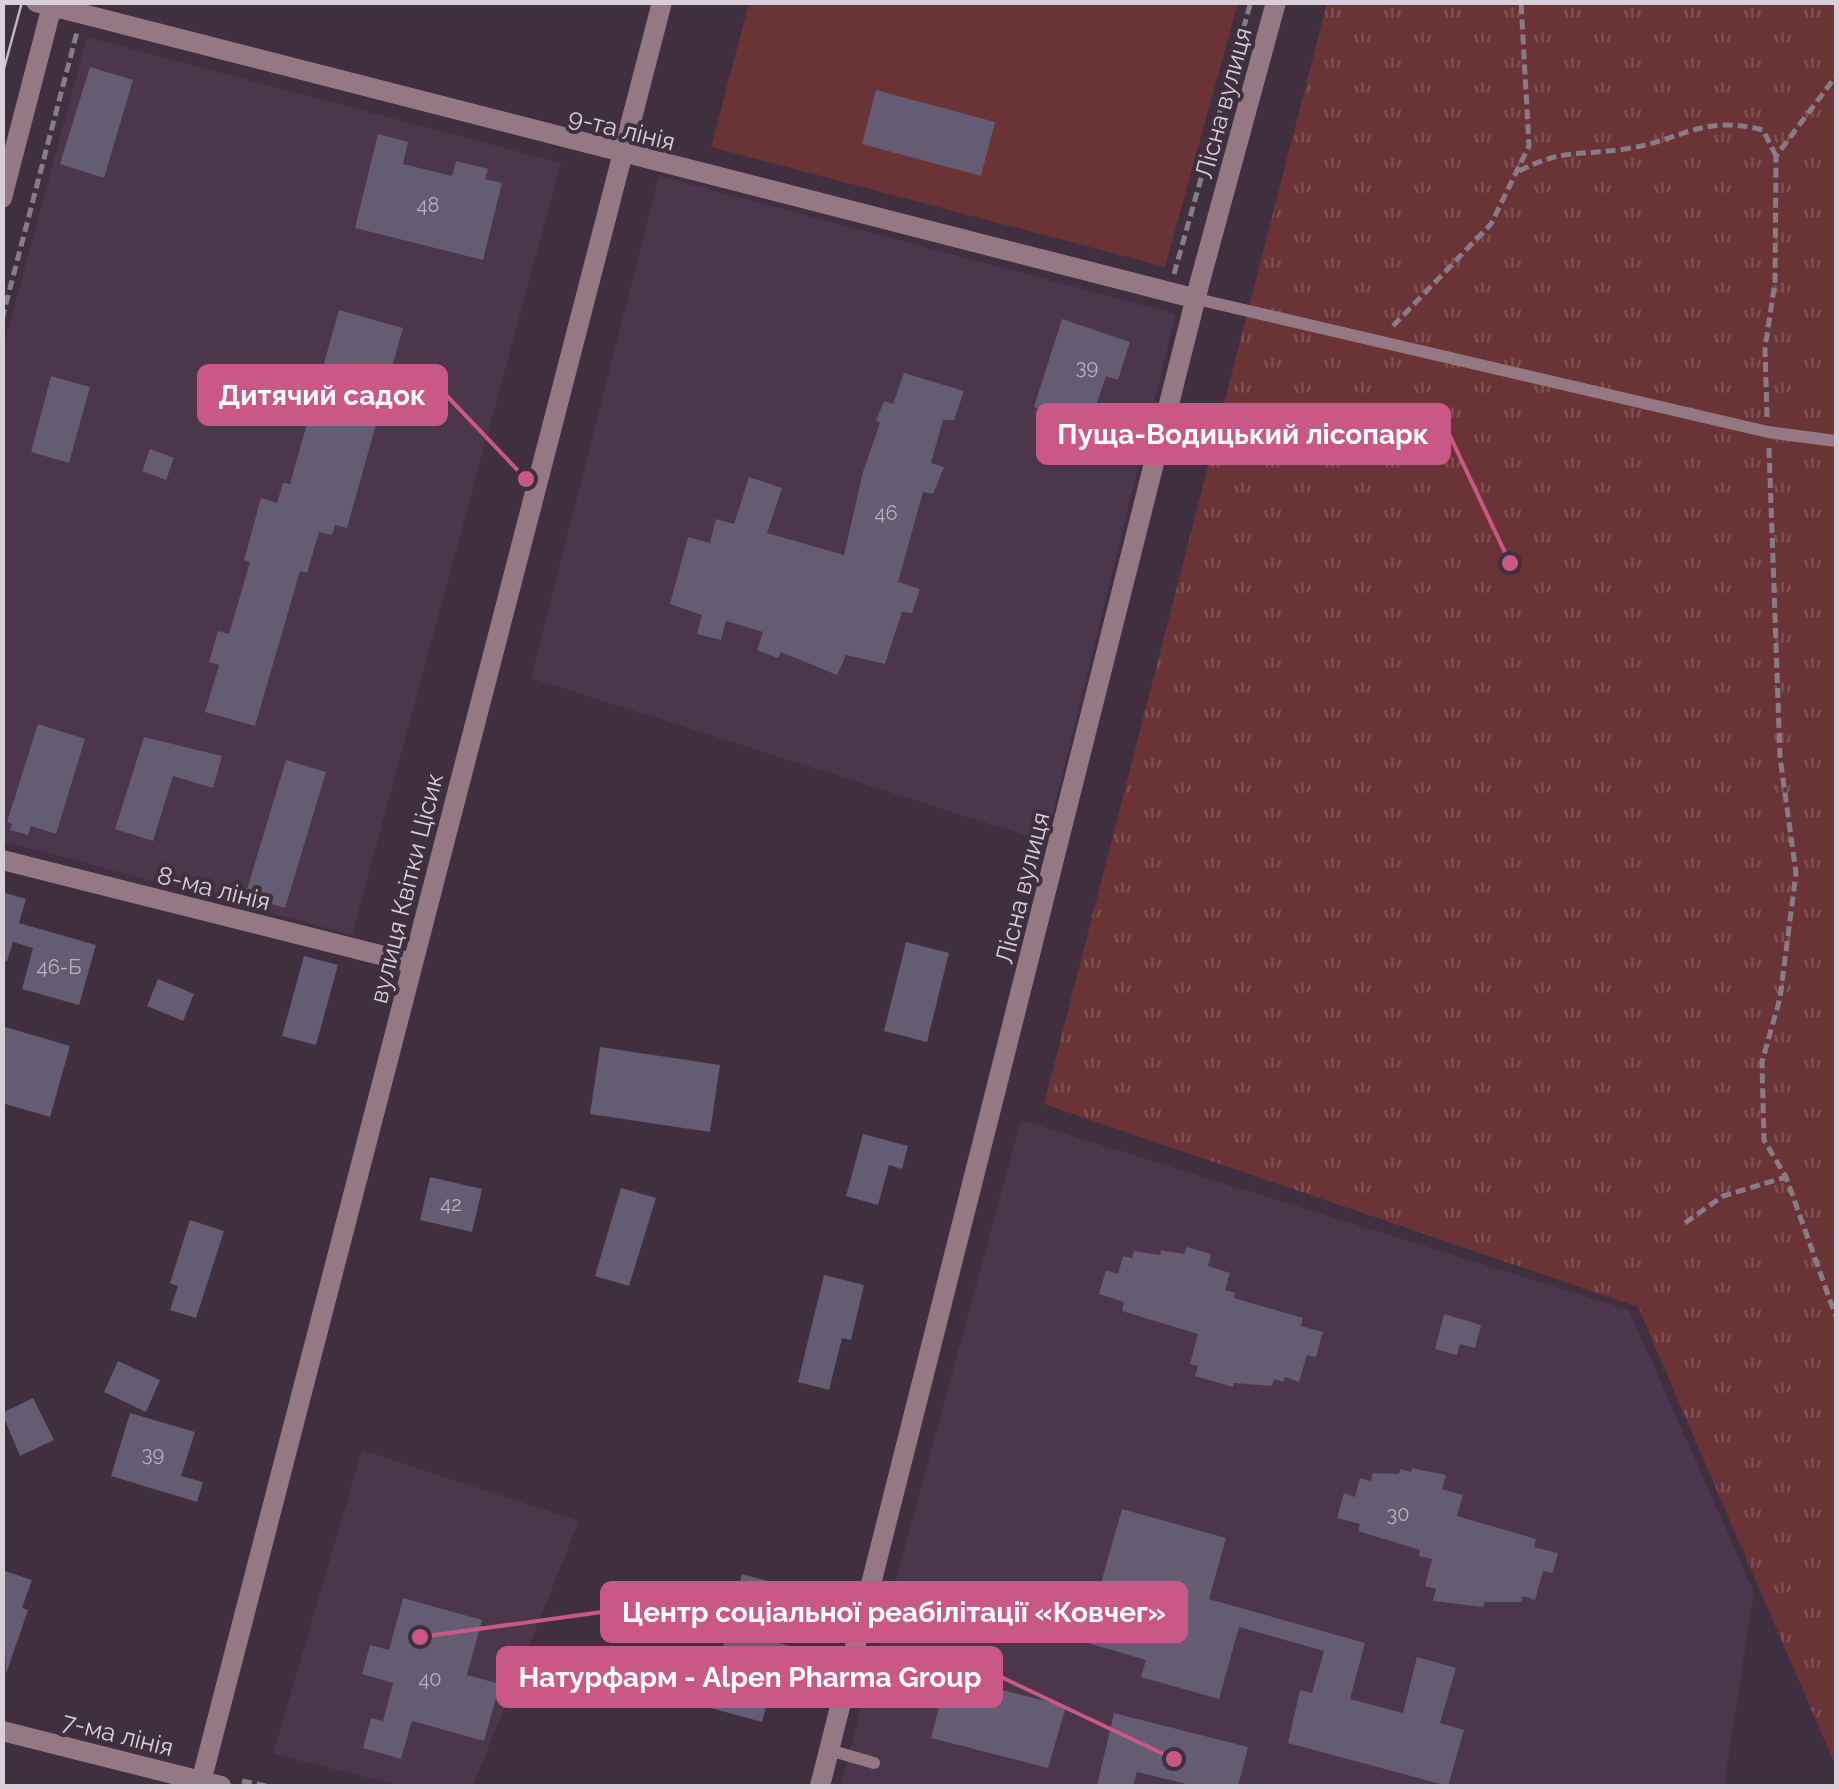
<svg xmlns="http://www.w3.org/2000/svg" width="1839" height="1789" viewBox="0 0 1839 1789" font-family="Raleway,sans-serif">
  <style>
    .built { fill: #4b364b }
    .park { fill: url(#park-tufts) }
    .pitch { fill: #6a3335 }
    .building { fill: #635c72 }
    .lines { fill: none; stroke-linecap: round; stroke-linejoin: round }
    .path { stroke: #897c89; stroke-width: 5; stroke-dasharray: 10 5; stroke-linecap: butt }
    .service { stroke: #947883; stroke-width: 12 }
    .minor { stroke: #947883; stroke-width: 20 }
    .tertiary { stroke: #947883; stroke-width: 20 }
    .tram { stroke: #c1b6c1; stroke-width: 2.5 }
    .labels { text-anchor: middle; stroke-width: 8; stroke-linejoin: round; paint-order: stroke }
    .number-label { font-size: 20px; fill: #bcb2bf }
    .street-label { font-size: 25px; fill: #d9cfd9; stroke: #3f2f3f }
    .leader { fill: none; stroke: #ca5887; stroke-width: 4 }
    .callout-dot { fill: #ca5887; stroke: #3f2f3f; stroke-width: 4 }
    .callout { fill: #ca5887; stroke: #ca5887; stroke-width: 4 }
    .callout-label { font-size: 28px; text-anchor: middle; font-weight: bold; fill: #fff }
  </style>
  <defs>
    <pattern id="park-tufts" width="24" height="20" patternUnits="userSpaceOnUse" patternTransform="scale(2.5)"><rect width="24" height="20" fill="#6a3335"/><path d="M3 7l-1-3M5 7V3M7 7l1-3M15 17l-1-3M17 17v-4M19 17l1-3" fill="none" stroke="#7f5052"/></pattern>
  </defs>
  <rect width="100%" height="100%" fill="#3f2f3f"/>
  <path class="built" d="M87,37L561,163L352,935L3,841V349Z
    M659,176L1176,314L1046,842L531,678Z
    M1021,1120L1629,1310L1754,1592L1724,1786H840Z
    M362,1450L579,1521L473,1786H401L273,1754Z"/>
  <path class="park" d="M1327,3H1836V1767L1638,1307L1044,1104Z"/>
  <path class="pitch" d="M749,3H1238L1165,267L711,147Z"/>
  <path class="building" d="M90,67L133,80L104,178L60,164Z
    M876,90L995,122L981,176L862,144Z
    M378,134L408,142L403,164L452,176L456,161L488,169L485,179L502,183L483,260L355,228Z
    M339,310L403,328L347,528L335,525L332,535L319,532L307,573L300,571L255,726L205,712L219,665L209,662L218,631L229,634L250,562L244,560L261,498L277,503L283,483L290,484Z
    M1062,319L1130,342L1118,380L1106,376L1092,417L1087,415L1081,432L1053,422L1056,414L1034,407Z
    M904,373L964,391L954,420H943L931,463L944,467L933,494L923,492L898,582L920,589L912,613L902,612L885,664L846,655L837,675L781,652L778,658L757,650L763,632L726,621L721,640L697,634L702,615L670,604L688,537L710,543L716,519L734,524L749,477L782,488L767,533L844,555L863,472L880,423L876,420L884,401L893,404Z
    M51,376L90,387L69,463L31,452Z
    M150,449L174,458L166,480L142,471Z
    M38,724L85,739L56,834L31,826L28,835L10,830L12,824L7,822Z
    M144,737L222,756L213,788L173,776L153,841L115,829Z
    M286,760L326,772L285,908L245,896Z
    M2,892L26,899L19,923L96,945L79,1005L22,989L33,948L13,942L7,961L2,960Z
    M906,942L949,953L927,1042L884,1031Z
    M304,956L338,965L316,1045L282,1036Z
    M158,979L194,994L183,1021L147,1006Z
    M2,1026L70,1046L50,1117L2,1103Z
    M600,1047L720,1065L710,1132L590,1114Z
    M863,1134L908,1146L902,1169L889,1165L878,1205L846,1196Z
    M430,1177L482,1189L472,1232L420,1220Z
    M621,1188L656,1198L629,1286L595,1276Z
    M190,1220L224,1231L196,1318L170,1310L178,1286L170,1283Z
    M1187,1247L1211,1254L1208,1266L1230,1273L1225,1290L1235,1293L1234,1298L1303,1318L1301,1326L1323,1332L1316,1357L1307,1355L1299,1382L1285,1377L1283,1382L1274,1379L1272,1386L1234,1383L1233,1387L1195,1376L1198,1366L1190,1364L1198,1334L1122,1311L1124,1302L1099,1294L1106,1270L1118,1274L1123,1256L1132,1258L1134,1251L1160,1255L1161,1250L1184,1254Z
    M824,1275L864,1285L851,1340L842,1338L829,1390L798,1382Z
    M1444,1314L1481,1325L1475,1348L1460,1344L1457,1355L1435,1349Z
    M118,1361L160,1380L146,1412L104,1392Z
    M33,1398L54,1440L20,1456L2,1413Z
    M130,1413L195,1432L181,1476L203,1482L197,1502L111,1476Z
    M1412,1468L1446,1475L1442,1489L1463,1495L1457,1516L1536,1539L1534,1547L1558,1553L1553,1573L1543,1571L1535,1600L1523,1596L1521,1602H1485L1483,1607L1433,1601L1436,1589L1425,1586L1432,1559L1419,1556L1420,1550L1358,1531L1360,1524L1337,1518L1344,1493L1355,1497L1360,1478L1371,1481L1373,1473L1399,1474L1400,1469L1411,1472Z
    M1122,1509L1226,1538L1209,1599L1365,1643L1350,1699L1403,1713L1417,1657L1456,1668L1440,1723L1464,1730L1448,1786L1288,1743L1300,1690L1312,1693L1324,1651L1239,1627L1219,1699L1141,1677L1146,1660L1081,1641L1084,1628L1073,1625L1084,1586L1099,1590Z
    M2,1570L32,1580L22,1608L28,1610L6,1674Z
    M742,1574L794,1588L779,1643L804,1650L797,1678L776,1671L762,1722L707,1707Z
    M403,1598L482,1620L467,1675L500,1684L484,1741L412,1721L401,1759L363,1748L371,1718L383,1721L393,1683L362,1674L370,1645L389,1650Z
    M947,1676L1066,1706L1048,1768L931,1738Z
    M1114,1713L1248,1747L1238,1786H1195L1137,1772L1133,1786H1097Z"/>
  <g class="lines">
    <path class="path" d="M1519,171C1564,148 1580,156 1625,149C1680,141 1702,114 1763,130L1776,156
      M1174,274L1250,5
      M2,319L77,32
      M1393,326L1491,224L1529,146L1521,2
      M1767,417L1765,348L1775,282L1776,156L1836,76
      M1769,448L1780,757L1796,873L1780,998L1762,1062L1764,1140L1786,1177L1836,1317
      M1685,1223L1723,1196L1786,1177
      M242,1781L266,1786"/>
    <path class="service" d="M1197,299L1768,432L1836,441
      M829,1750L874,1763"/>
    <path class="minor" d="M36,2L1197,299
      M2,198L53,2
      M2,860L412,963
      M2,1731L221,1786
      M820,1786L1199,285L1276,2"/>
    <path class="tertiary" d="M200,1786L662,2"/>
    <path class="tram" d="M2,76L22,2"/>
  </g>
  <g class="labels">
    <g class="number-label">
      <text x="428" y="212">48</text>
      <text x="1087" y="374">39</text>
      <text x="886" y="520">46</text>
      <text x="59" y="974">46-Б</text>
      <text x="451" y="1211">42</text>
      <text x="153" y="1461">39</text>
      <text x="1398" y="1521">30</text>
      <text x="430" y="1686">40</text>
    </g>
    <g class="street-label">
      <text transform="translate(1223 103) rotate(-75)" y="9">Лісна вулиця</text>
      <text transform="translate(622 129) rotate(14)" y="9">9-та лінія</text>
      <text transform="translate(214 888) rotate(14)" y="9">8-ма лінія</text>
      <text transform="translate(406 888) rotate(-76)" y="9">вулиця Квітки Цісик</text>
      <text transform="translate(1022 888) rotate(-76)" y="9">Лісна вулиця</text>
      <text transform="translate(118 1734) rotate(14)" y="9">7-ма лінія</text>
    </g>
  </g>
  <path class="leader" d="M526 479L446 395M1510 563L1449 434M420 1637L602 1612M1174 1759L1001 1677"/>
  <g class="callout-dot">
    <circle cx="526" cy="479" r="10"/>
    <circle cx="1510" cy="563" r="10"/>
    <circle cx="420" cy="1637" r="10"/>
    <circle cx="1174" cy="1759" r="10"/>
  </g>
  <g class="callout">
    <rect x="199" y="366" width="247" height="58" rx="10"/>
    <rect x="1038" y="405" width="411" height="58" rx="10"/>
    <rect x="602" y="1583" width="584" height="58" rx="10"/>
    <rect x="498" y="1648" width="503" height="58" rx="10"/>
  </g>
  <g class="callout-label">
    <text x="322" y="405">Дитячий садок</text>
    <text x="1243" y="444">Пуща-Водицький лісопарк</text>
    <text x="894" y="1622">Центр соціальної реабілітації «Ковчег»</text>
    <text x="750" y="1687">Натурфарм - Alpen Pharma Group</text>
  </g>
  <rect width="1839" height="1789" fill="none" stroke="#d9cfd9" stroke-width="10"/>
</svg>
